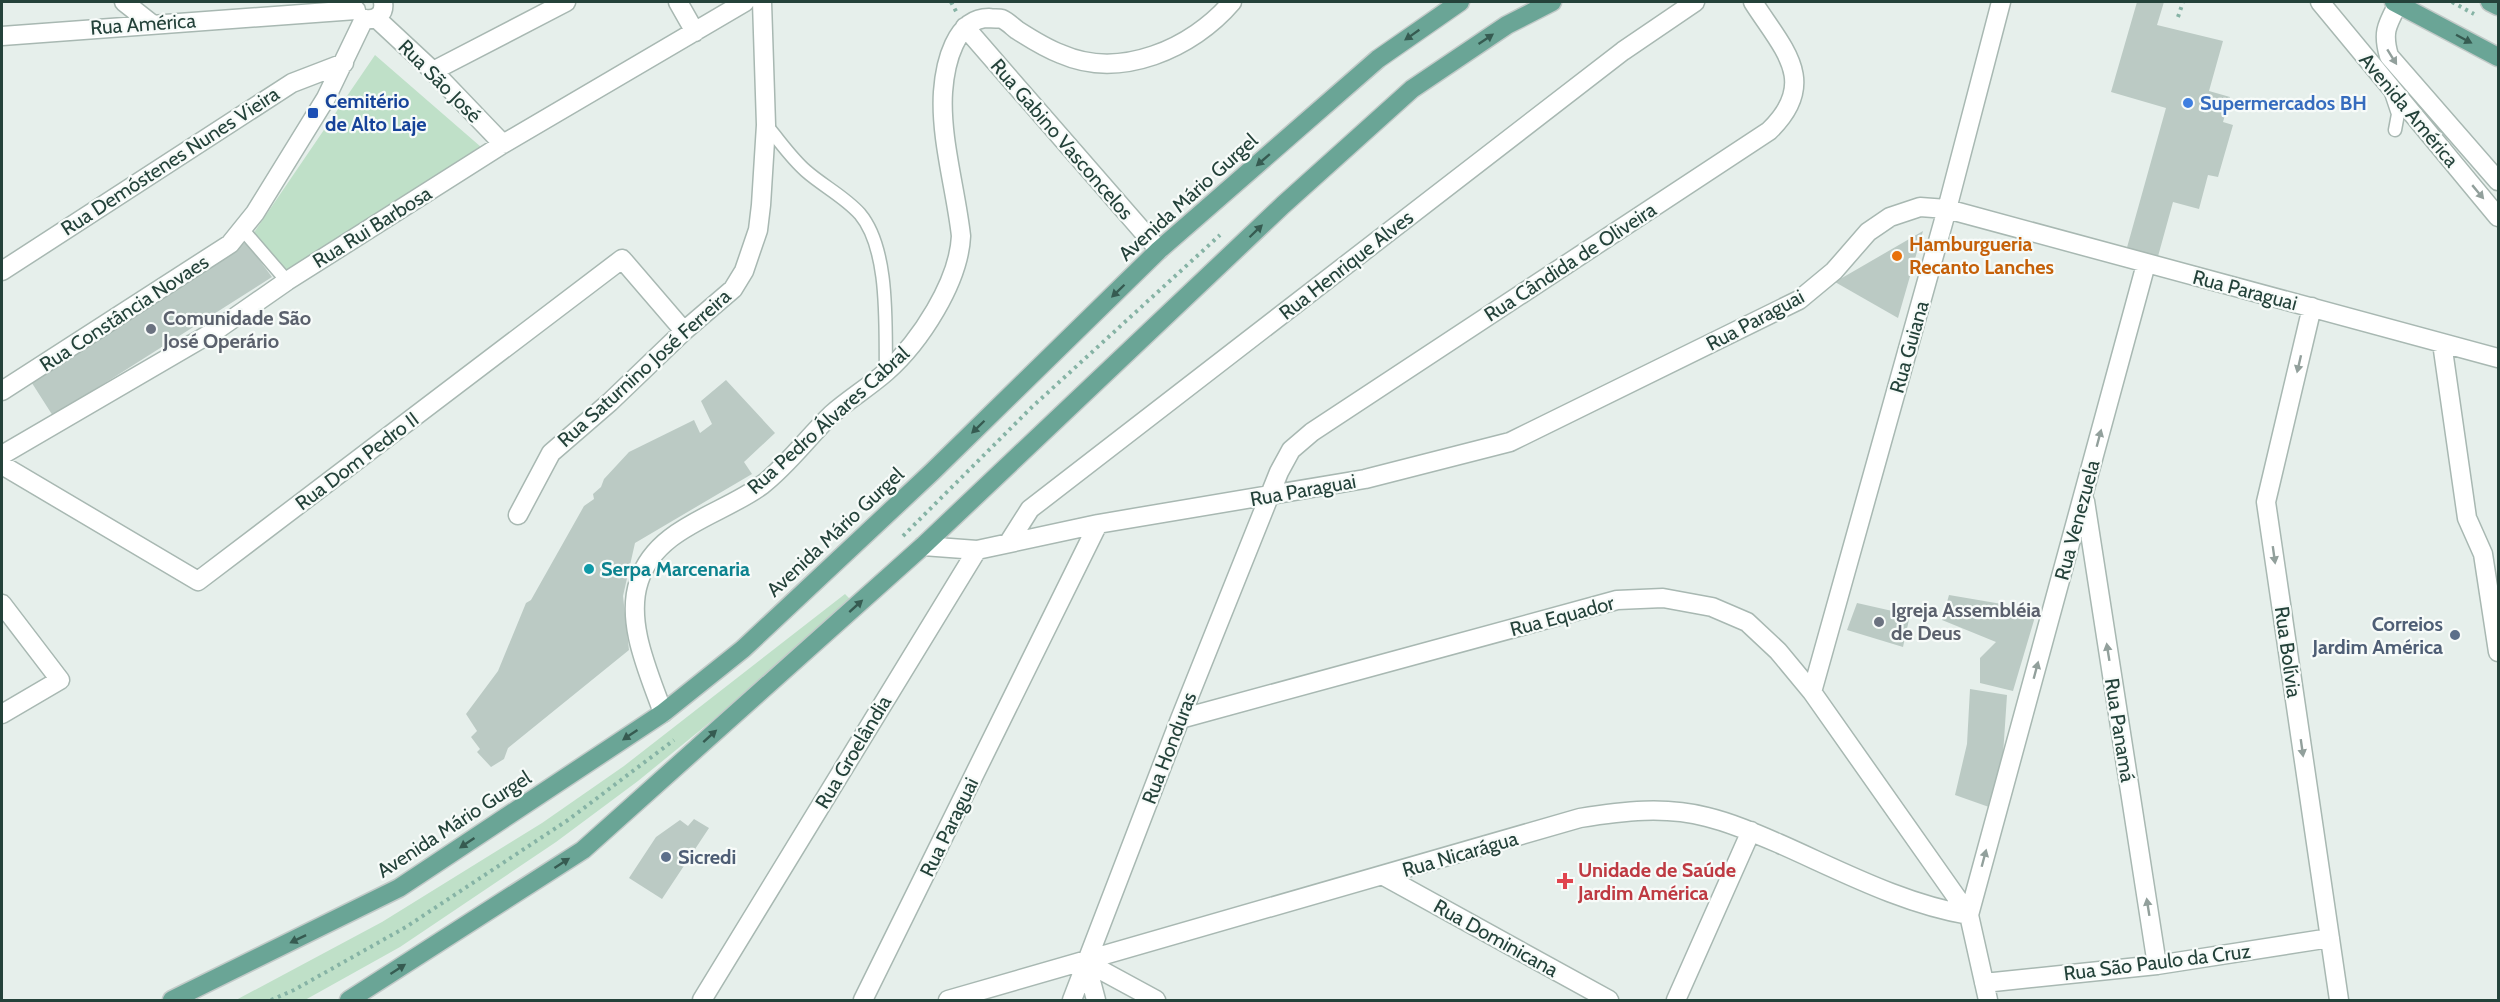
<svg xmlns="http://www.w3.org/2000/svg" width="2500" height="1002" viewBox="0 0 2500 1002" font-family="Cabin,sans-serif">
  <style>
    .green { fill: #bfe0c8 }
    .building { fill: #bbcac4 }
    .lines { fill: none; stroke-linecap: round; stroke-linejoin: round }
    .service-casing { stroke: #a8b8b2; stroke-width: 15 }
    .minor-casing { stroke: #a8b8b2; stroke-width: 21 }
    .tertiary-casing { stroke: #a8b8b2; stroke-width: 21 }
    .primary-casing { stroke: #c2cac8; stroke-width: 21 }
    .path { stroke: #86b3a5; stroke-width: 4; stroke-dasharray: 3 4.5; stroke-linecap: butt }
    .service { stroke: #fff; stroke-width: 12 }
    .minor { stroke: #fff; stroke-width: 18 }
    .tertiary { stroke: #fff; stroke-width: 18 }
    .primary { stroke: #6aa596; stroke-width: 18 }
    .oneway { fill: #365b51 }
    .oneway2 { fill: #92a09c }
    .shop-dot { fill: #3f7fe0; stroke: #f7fbf9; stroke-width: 2 }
    .transit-dot { fill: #1a4fb4; stroke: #f7fbf9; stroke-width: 2 }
    .food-dot { fill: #e8710a; stroke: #f7fbf9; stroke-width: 2 }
    .worship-dot { fill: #6b7280; stroke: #f7fbf9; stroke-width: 2 }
    .culture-dot { fill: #0f9aa8; stroke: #f7fbf9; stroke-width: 2 }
    .service-dot { fill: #5c6f8a; stroke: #f7fbf9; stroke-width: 2 }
    .health-dot { fill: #e0444e; stroke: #f7fbf9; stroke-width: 2 }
    .labels { text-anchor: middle; stroke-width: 4.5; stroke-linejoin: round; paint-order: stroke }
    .street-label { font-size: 20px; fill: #24423a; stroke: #f7fbf9 }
    .transit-label { font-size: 20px; font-weight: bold; fill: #164399; stroke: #f7fbf9; text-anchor: start }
    .shop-label { font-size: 20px; font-weight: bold; fill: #366cbe; stroke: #f7fbf9; text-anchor: start }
    .food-label { font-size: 20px; font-weight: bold; fill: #c56008; stroke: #f7fbf9; text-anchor: start }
    .worship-label { font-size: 20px; font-weight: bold; fill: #5b616d; stroke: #f7fbf9; text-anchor: start }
    .culture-label { font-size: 20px; font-weight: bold; fill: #0d838f; stroke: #f7fbf9; text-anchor: start }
    .service-label { font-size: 20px; font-weight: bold; fill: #4e5e75; stroke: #f7fbf9; text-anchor: end }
    .health-label { font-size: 20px; font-weight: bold; fill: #be3a42; stroke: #f7fbf9; text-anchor: start }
  </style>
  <rect width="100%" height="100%" fill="#e6efeb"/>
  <path class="green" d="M375,55L481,147L283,273L253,234Z
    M845,594L855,604L638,781L556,842L400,947L305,1000H236L382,922L542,823L624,766Z"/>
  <path class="building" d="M2137,2H2164L2157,25L2223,41L2209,91L2230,97L2223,122L2233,125L2218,177L2208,175L2199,209L2173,202L2157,260L2126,251L2166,108L2111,92Z
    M1923,231L1898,318L1835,282Z
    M246,242L272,277L53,416L30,380Z
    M726,380L775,433L744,462L752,474L635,543L623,596L629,650L508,748L504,759L491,767L477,752L480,749L471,737L477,731L466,714L498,671L526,603L531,600L584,506L594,499L593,494L601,487L604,479L629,452L694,420L700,433L712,424L701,401Z
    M1949,595L2037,610L2013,691L1980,683V658L1996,642L1942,620Z
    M1857,603L1910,615L1903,647L1847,630Z
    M1970,689L2007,695L2003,755L1989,807L1955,795L1967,744Z
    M694,819L709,828L662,899L629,878L656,837L680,820L688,826Z"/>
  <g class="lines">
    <g class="service-casing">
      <path id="service" d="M2391,93L2398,114L2395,130
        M766,125C779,140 791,158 806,171C823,186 845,197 860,214C890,250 885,327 886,372
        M243,230L287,281"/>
    </g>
    <g class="minor-casing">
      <path id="minor" d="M124,2L152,24
        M678,2L695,32
        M376,18L433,71L503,144
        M365,19C377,21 385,13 383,2
        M965,27L1159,250
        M2,36L356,10
        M433,71L566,2
        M2,271L292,83L344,63
        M2312,307L2266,502L2339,1000
        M2442,343L2467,518L2483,554L2498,652
        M2,391L230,244L255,213L326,98L364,19
        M2,455L218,329L287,281L503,144L745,2
        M2,465L198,581L622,259L684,331
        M2085,501L2157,965
        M518,515L551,453L610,402L684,331L733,289L744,271L758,230L761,205L766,125L762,2
        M1009,542L1030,509L1623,51L1695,2
        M977,550L1098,524L1365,479L1510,442L1799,300L1834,271L1868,232L1890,217L1920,207L1947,209L2498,358
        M2,604L60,680L2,714
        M1812,692L1947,209L2001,2
        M663,713C649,673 625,623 639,581C656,527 722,515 762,485C788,465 808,437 832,414C849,399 869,387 886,372C920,342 959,282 961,236C956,190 940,138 943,92C945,64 955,18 989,18C993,19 999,18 1002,19C1007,21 1013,27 1017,30C1031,39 1045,48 1061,54C1120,80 1192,49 1232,2
        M1180,719L1617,600L1663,598L1712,607L1747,622L1778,651L1812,692L1969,915L1988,1000
        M1384,876L1609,1000
        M1969,915L2146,264
        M1086,962L1156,1000
        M1086,962L1096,1000
        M1984,983L2157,965L2330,938
        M702,1000L977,550L923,546
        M863,1000L1098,524
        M948,1000L1580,818C1623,811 1665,806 1707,817C1732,823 1757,834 1780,844C1841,871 1903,904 1969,915
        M1072,1000L1180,719L1279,472L1291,450L1312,432L1769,131C1820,82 1783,49 1753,2
        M1676,1000L1751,831"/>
    </g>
    <g class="tertiary-casing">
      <path id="tertiary" d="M2320,2L2498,217
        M2398,4C2387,25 2382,32 2389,56L2498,181"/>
    </g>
    <g class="primary-casing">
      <path id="primary" d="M2394,2L2498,57
        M2490,2L2498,6
        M172,1000L399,888L663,713L743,649L932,472L1159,250L1378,59L1460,2
        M349,1000L583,850L923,546L1283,205L1412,89L1507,25L1552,2"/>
    </g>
    <path class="path" d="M951,2L957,13
      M2452,2L2474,14
      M2178,17L2183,2
      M903,536L1032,407L1220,235
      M271,1000L294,990L406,927L568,820L674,740"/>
    <use href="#service" class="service"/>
    <use href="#minor" class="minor"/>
    <use href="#tertiary" class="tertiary"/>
    <use href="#primary" class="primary"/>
  </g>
  <defs><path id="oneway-solid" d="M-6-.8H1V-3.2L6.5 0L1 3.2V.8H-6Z" transform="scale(1.5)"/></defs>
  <g class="oneway">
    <use href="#oneway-solid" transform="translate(1412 35) rotate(145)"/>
    <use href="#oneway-solid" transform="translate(1486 39) rotate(-34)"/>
    <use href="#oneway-solid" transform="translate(2464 39) rotate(28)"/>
    <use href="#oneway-solid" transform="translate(1263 160) rotate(139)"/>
    <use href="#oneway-solid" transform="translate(1256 231) rotate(-44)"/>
    <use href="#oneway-solid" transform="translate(1118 291) rotate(136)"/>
    <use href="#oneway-solid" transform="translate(978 427) rotate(136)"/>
    <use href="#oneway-solid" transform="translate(856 606) rotate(-42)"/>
    <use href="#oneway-solid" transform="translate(630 735) rotate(146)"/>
    <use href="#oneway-solid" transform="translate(710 736) rotate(-42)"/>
    <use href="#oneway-solid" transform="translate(467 843) rotate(146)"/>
    <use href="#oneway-solid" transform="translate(562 863) rotate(-33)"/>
    <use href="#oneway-solid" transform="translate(298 939) rotate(154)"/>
    <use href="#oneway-solid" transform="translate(398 969) rotate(-33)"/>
  </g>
  <g class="oneway2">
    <use href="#oneway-solid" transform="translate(2392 57) rotate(58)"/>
    <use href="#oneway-solid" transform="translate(2478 192) rotate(50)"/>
    <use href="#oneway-solid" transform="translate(2299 364) rotate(103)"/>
    <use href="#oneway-solid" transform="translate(2099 438) rotate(-75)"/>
    <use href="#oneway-solid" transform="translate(2274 555) rotate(82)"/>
    <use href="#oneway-solid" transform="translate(2108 652) rotate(-99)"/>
    <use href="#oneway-solid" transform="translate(2036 670) rotate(-75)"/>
    <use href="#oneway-solid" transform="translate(2302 748) rotate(82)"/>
    <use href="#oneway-solid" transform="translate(1984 858) rotate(-75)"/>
    <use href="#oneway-solid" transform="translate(2148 907) rotate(-99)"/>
  </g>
  <circle class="shop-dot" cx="2188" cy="103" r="6"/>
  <rect class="transit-dot" x="307" y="107" width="12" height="12" rx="3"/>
  <circle class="food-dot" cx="1897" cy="256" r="6"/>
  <g class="worship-dot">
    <circle cx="151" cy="329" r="6"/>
    <circle cx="1879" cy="622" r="6"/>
  </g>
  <circle class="culture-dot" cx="589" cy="569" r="6"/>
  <g class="service-dot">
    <circle cx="2455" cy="635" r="6"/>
    <circle cx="666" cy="857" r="6"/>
  </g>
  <path class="health-dot" d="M1562 872h6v6h6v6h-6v6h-6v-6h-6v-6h6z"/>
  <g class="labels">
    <g class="street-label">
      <text transform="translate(143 24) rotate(-4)" y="7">Rua América</text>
      <text transform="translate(440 81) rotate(45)" y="7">Rua São José</text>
      <text transform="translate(2409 110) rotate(50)" y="7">Avenida América</text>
      <text transform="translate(1062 139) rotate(49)" y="7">Rua Gabino Vasconcelos</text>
      <text transform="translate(170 161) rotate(-33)" y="7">Rua Demóstenes Nunes Vieira</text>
      <text transform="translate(1188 197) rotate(-42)" y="7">Avenida Mário Gurgel</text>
      <text transform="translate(372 227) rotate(-32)" y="7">Rua Rui Barbosa</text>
      <text transform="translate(1570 262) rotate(-33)" y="7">Rua Cândida de Oliveira</text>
      <text transform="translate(1346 265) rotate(-38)" y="7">Rua Henrique Alves</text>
      <text transform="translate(2245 290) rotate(15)" y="7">Rua Paraguai</text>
      <text transform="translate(124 313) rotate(-33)" y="7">Rua Constância Novaes</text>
      <text transform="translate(1755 320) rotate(-28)" y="7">Rua Paraguai</text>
      <text transform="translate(1909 347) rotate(-74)" y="7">Rua Guiana</text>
      <text transform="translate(644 368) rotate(-42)" y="7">Rua Saturnino José Ferreira</text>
      <text transform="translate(828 420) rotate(-42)" y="7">Rua Pedro Álvares Cabral</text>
      <text transform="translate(357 461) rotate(-37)" y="7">Rua Dom Pedro II</text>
      <text transform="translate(1303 490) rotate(-10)" y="7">Rua Paraguai</text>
      <text transform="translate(2077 520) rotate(-75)" y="7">Rua Venezuela</text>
      <text transform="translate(835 532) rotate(-43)" y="7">Avenida Mário Gurgel</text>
      <text transform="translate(1562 616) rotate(-15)" y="7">Rua Equador</text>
      <text transform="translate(2288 652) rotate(82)" y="7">Rua Bolívia</text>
      <text transform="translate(2120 730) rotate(81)" y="7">Rua Panamá</text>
      <text transform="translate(1169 748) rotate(-69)" y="7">Rua Honduras</text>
      <text transform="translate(853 752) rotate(-59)" y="7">Rua Groelândia</text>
      <text transform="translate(454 824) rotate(-33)" y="7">Avenida Mário Gurgel</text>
      <text transform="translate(949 827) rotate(-64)" y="7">Rua Paraguai</text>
      <text transform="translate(1460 854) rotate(-16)" y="7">Rua Nicarágua</text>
      <text transform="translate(1496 938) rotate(29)" y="7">Rua Dominicana</text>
      <text transform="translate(2157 962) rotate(-7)" y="7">Rua São Paulo da Cruz</text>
    </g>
    <g class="transit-label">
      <text x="325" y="108">Cemitério<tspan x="325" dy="23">de Alto Laje</tspan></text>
    </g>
    <g class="shop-label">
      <text x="2200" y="110">Supermercados BH</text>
    </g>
    <g class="food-label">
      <text x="1909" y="251">Hamburgueria<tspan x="1909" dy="23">Recanto Lanches</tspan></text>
    </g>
    <g class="worship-label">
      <text x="163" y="325">Comunidade São<tspan x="163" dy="23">José Operário</tspan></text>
      <text x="1891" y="617">Igreja Assembléia<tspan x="1891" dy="23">de Deus</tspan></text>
    </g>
    <g class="culture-label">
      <text x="601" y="576">Serpa Marcenaria</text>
    </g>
    <g class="service-label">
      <text x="2443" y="631">Correios<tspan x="2443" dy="23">Jardim América</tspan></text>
      <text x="678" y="864" text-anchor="start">Sicredi</text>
    </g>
    <g class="health-label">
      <text x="1578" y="877">Unidade de Saúde<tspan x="1578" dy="23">Jardim América</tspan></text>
    </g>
  </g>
  <rect width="2500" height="1002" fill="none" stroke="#24423a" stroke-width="6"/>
</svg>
